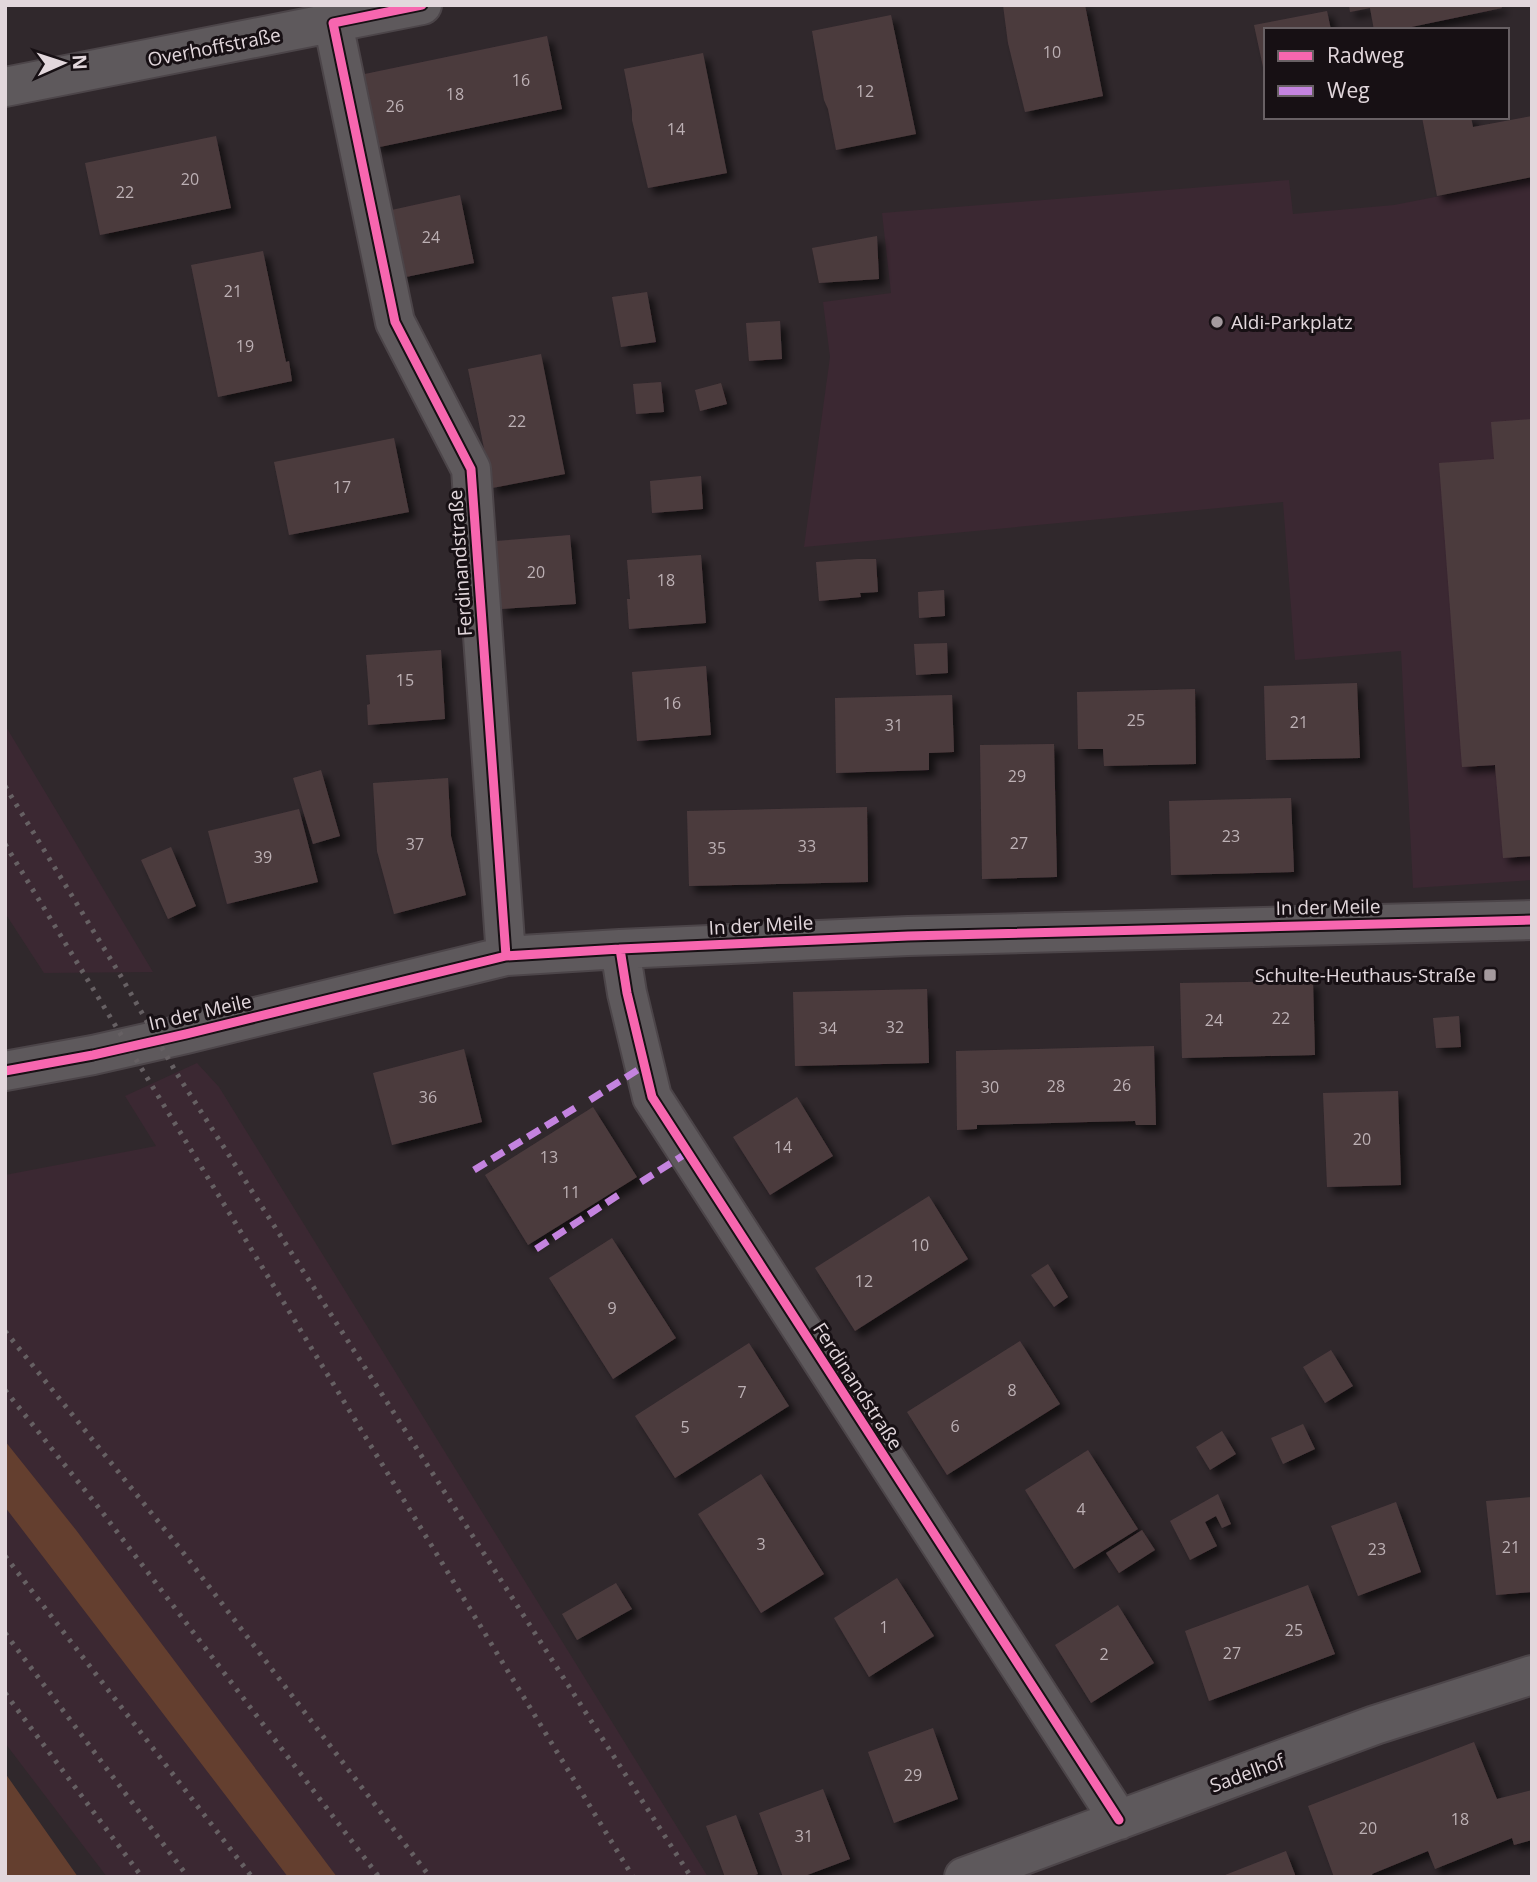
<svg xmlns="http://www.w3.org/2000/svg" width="1537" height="1882" viewBox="0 0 1537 1882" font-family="'Open Sans',sans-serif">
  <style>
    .built { fill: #3b2832 }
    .green { fill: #643f2f }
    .building { fill: #4c3b3e; filter: url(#shadow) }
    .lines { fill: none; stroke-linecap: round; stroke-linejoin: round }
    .minor-casing { stroke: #4c4549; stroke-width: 42 }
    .minor { stroke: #5e595c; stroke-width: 38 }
    .rail { stroke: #666063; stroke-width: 5; stroke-dasharray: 3.5 7; stroke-linecap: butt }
    .quiet { stroke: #c483df; stroke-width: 7; stroke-dasharray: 14 7; stroke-linecap: butt }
    .cycleway-casing { stroke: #171014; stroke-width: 13 }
    .cycleway { stroke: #f766af; stroke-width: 9 }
    .poi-dot { fill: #a49a9e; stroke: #171014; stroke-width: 2.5 }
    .labels { text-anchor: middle; stroke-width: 6; stroke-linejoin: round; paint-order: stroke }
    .number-label { font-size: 16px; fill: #bcb0b4 }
    .street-label { font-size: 19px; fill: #e2d7dc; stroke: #171014 }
    .poi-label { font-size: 19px; fill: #e2d7dc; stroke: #171014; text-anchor: start }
  </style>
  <defs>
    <filter id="shadow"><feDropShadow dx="6" dy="6" stdDeviation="3.5" flood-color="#0009"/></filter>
  </defs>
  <rect width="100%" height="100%" fill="#30282c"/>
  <path class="built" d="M1532,178V880L1413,888L1401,651L1295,660L1283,502L804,547L830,357L823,302L891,293L882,213L1289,180L1293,214L1394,205Z
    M5,725L153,972L44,973L5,913Z
    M197,1063L219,1087L708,1877H107L5,1743V1175L156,1146L125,1096Z"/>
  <path class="green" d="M5,1441L76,1530L337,1877H288L5,1507Z
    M5,1773L78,1877H5Z"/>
  <path class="building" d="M1003,5H1085L1103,96L1025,112L1008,43Z
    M1349,5H1501L1502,8L1397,30H1374L1370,8L1350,12Z
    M1327,11L1331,30H1266L1265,76L1254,25Z
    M891,15L916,134L836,150L828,109L824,100L812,31Z
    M547,36L562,109L375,148L360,75Z
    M703,53L727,173L648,188L632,120V110L624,69Z
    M1532,116V177L1437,196L1422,117H1471L1473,127Z
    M216,136L231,208L100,235L85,163Z
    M460,195L474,263L401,278L387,211Z
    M877,236L879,279L819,283L812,248Z
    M263,251L286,362L289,361L292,381L218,397L191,265Z
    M647,292L656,342L621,347L612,297Z
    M780,321L782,359L749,361L746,323Z
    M541,354L565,474L492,488L468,369Z
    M661,382L664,412L636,414L633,384Z
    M721,383L727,404L700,411L695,390Z
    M1532,419V856L1503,858L1495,765L1462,767L1439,463L1494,459L1491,422Z
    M394,438L409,512L289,535L274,462Z
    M701,476L703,509L652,513L650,481Z
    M570,535L576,604L501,609L496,541Z
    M701,555L706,623L629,629L627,599H630L627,560Z
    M858,559H876L878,592L860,593L861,597L819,601L816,562Z
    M944,590L945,616L919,618L918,592Z
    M947,643L948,673L916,675L914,644Z
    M441,650L445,719L368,725L367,705L370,704L366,655Z
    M706,666L711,735L637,741L632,672Z
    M1357,683L1360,758L1266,760L1264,686Z
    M1195,689L1196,764L1104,766L1103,749H1078L1077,692Z
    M952,695L954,752L929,753V770L836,773L835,698Z
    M1054,744L1057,877L982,879L980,745Z
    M321,770L340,836L313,844L293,778Z
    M448,778L451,836L466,895L394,914L377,851L373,783Z
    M1291,798L1294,872L1171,875L1169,801Z
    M867,807L868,882L689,886L687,811Z
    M299,809L318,882L227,904L208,831Z
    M171,847L196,906L168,919L141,860Z
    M1313,981L1315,1055L1182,1058L1180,983Z
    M927,989L929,1063L795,1066L793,992Z
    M1459,1016L1461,1047L1436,1048L1433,1018Z
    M1154,1046L1156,1125H1136L1135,1121L1089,1122L977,1125V1129L957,1130L956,1051Z
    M464,1049L482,1122L392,1145L373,1073Z
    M1398,1091L1401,1185L1327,1187L1323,1093Z
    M797,1097L833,1156L770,1195L733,1137Z
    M593,1107L637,1177L528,1245L485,1175Z
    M929,1196L968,1259L855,1331L815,1268Z
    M612,1238L676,1338L613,1379L549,1278Z
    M1048,1264L1068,1297L1054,1307L1031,1275Z
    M1020,1341L1060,1404L947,1475L907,1412Z
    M749,1343L789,1406L675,1478L635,1416Z
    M1331,1350L1353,1386L1325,1403L1303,1367Z
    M1303,1424L1315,1449L1283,1464L1271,1438Z
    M1222,1431L1236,1454L1210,1470L1196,1447Z
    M1088,1450L1138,1529L1074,1569L1025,1490Z
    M761,1474L824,1574L761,1613L698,1514Z
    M1218,1494L1231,1524L1222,1528L1216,1516L1205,1522L1217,1546L1190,1560L1170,1521Z
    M1532,1497V1592L1496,1595L1486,1501Z
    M1396,1502L1421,1572L1358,1596L1331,1526Z
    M1142,1530L1155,1550L1119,1573L1106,1553Z
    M897,1578L934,1636L869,1677L834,1618Z
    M616,1583L632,1609L577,1640L562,1614Z
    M1308,1585L1335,1654L1209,1701L1185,1631Z
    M1118,1605L1154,1663L1091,1703L1055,1645Z
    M933,1728L958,1799L894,1823L868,1752Z
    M1474,1742L1497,1799L1532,1790V1840L1514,1845L1512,1838L1435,1869L1428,1851L1372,1874L1373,1877H1334L1308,1806Z
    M823,1789L850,1859L802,1877H783L759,1813Z
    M736,1815L758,1874L750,1877H725L706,1826Z
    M1286,1851L1296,1877H1220Z"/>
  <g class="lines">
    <g class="minor-casing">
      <path id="minor" d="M333,23L395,322L471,469L506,956
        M5,87L422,5
        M620,949L627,993L652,1097L1119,1820
        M5,1071L93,1055L186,1034L506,956L620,949L908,936L1532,920
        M964,1877L1375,1725L1532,1675"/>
    </g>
    <use href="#minor" class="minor"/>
    <path class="rail" d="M5,786L119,973L177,1074L691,1877
      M5,844L633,1877
      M5,1331L182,1551L430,1877
      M5,1390L99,1508L379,1877
      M5,1556L252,1877
      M5,1633L188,1877
      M5,1693L142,1877"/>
    <path class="quiet" d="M590,1100L644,1066
      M474,1170L575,1108
      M641,1182L687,1153
      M536,1249L623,1192"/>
    <g class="cycleway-casing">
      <path id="cycleway" d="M422,5L333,23L395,322L471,469L506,956
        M620,949L627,993L652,1097L1119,1820
        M5,1071L93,1055L186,1034L506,956L620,949L908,936L1532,920"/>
    </g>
    <use href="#cycleway" class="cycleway"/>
  </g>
  <g class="poi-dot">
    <circle cx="1217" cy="322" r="7"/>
    <rect x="1483" y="968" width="14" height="14" rx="3.5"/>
  </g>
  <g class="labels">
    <g class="number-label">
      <text x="1052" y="58">10</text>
      <text x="521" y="86">16</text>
      <text x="865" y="97">12</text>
      <text x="455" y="100">18</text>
      <text x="395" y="112">26</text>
      <text x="676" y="135">14</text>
      <text x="190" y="185">20</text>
      <text x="125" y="198">22</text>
      <text x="431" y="243">24</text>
      <text x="233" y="297">21</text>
      <text x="245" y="352">19</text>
      <text x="517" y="427">22</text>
      <text x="342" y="493">17</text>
      <text x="536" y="578">20</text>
      <text x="666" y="586">18</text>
      <text x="405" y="686">15</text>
      <text x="672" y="709">16</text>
      <text x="1136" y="726">25</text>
      <text x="1299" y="728">21</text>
      <text x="894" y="731">31</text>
      <text x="1017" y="782">29</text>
      <text x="1231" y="842">23</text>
      <text x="1019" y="849">27</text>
      <text x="415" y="850">37</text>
      <text x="807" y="852">33</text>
      <text x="717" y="854">35</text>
      <text x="263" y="863">39</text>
      <text x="1281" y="1024">22</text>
      <text x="1214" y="1026">24</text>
      <text x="895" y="1033">32</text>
      <text x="828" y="1034">34</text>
      <text x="1122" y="1091">26</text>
      <text x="1056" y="1092">28</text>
      <text x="990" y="1093">30</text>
      <text x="428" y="1103">36</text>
      <text x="1362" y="1145">20</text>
      <text x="783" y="1153">14</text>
      <text x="549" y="1163">13</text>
      <text x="571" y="1198">11</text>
      <text x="920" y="1251">10</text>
      <text x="864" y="1287">12</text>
      <text x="612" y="1314">9</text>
      <text x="1012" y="1396">8</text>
      <text x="742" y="1398">7</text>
      <text x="955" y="1432">6</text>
      <text x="685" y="1433">5</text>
      <text x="1081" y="1515">4</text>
      <text x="761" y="1550">3</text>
      <text x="1511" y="1553">21</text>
      <text x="1377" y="1555">23</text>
      <text x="884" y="1633">1</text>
      <text x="1294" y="1636">25</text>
      <text x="1232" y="1659">27</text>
      <text x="1104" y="1660">2</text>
      <text x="913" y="1781">29</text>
      <text x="1460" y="1825">18</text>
      <text x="1368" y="1834">20</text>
      <text x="804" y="1842">31</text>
    </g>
    <g class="street-label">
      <text transform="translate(214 47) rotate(-11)" y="7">Overhoffstraße</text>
      <text transform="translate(460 563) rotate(-94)" y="7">Ferdinandstraße</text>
      <text transform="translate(1328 907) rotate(-1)" y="7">In der Meile</text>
      <text transform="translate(761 925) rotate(-3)" y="7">In der Meile</text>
      <text transform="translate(200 1012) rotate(-13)" y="7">In der Meile</text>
      <text transform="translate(858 1386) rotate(57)" y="7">Ferdinandstraße</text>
      <text transform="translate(1247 1773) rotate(-20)" y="7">Sadelhof</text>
    </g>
    <g class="poi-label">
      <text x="1231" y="329">Aldi-Parkplatz</text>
      <text x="1476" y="982" text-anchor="end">Schulte-Heuthaus-Straße</text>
    </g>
  </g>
  <rect width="1537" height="1882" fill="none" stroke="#e2d7dc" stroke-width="14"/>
  <rect x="1264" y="28" width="245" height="91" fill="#171014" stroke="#686064" stroke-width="2"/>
  <rect x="1278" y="51" width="35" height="10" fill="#f766af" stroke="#686064" stroke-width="2"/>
  <text x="1327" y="63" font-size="21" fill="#e2d7dc">Radweg</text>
  <rect x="1278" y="86" width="35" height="10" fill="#c483df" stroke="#686064" stroke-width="2"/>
  <text x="1327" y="98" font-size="21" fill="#e2d7dc">Weg</text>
  <g transform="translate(63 63) rotate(87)" stroke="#171014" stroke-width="5" paint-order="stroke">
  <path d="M0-5L12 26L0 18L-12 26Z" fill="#e2d7dc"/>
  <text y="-10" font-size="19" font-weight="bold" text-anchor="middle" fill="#e2d7dc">N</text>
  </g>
</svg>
